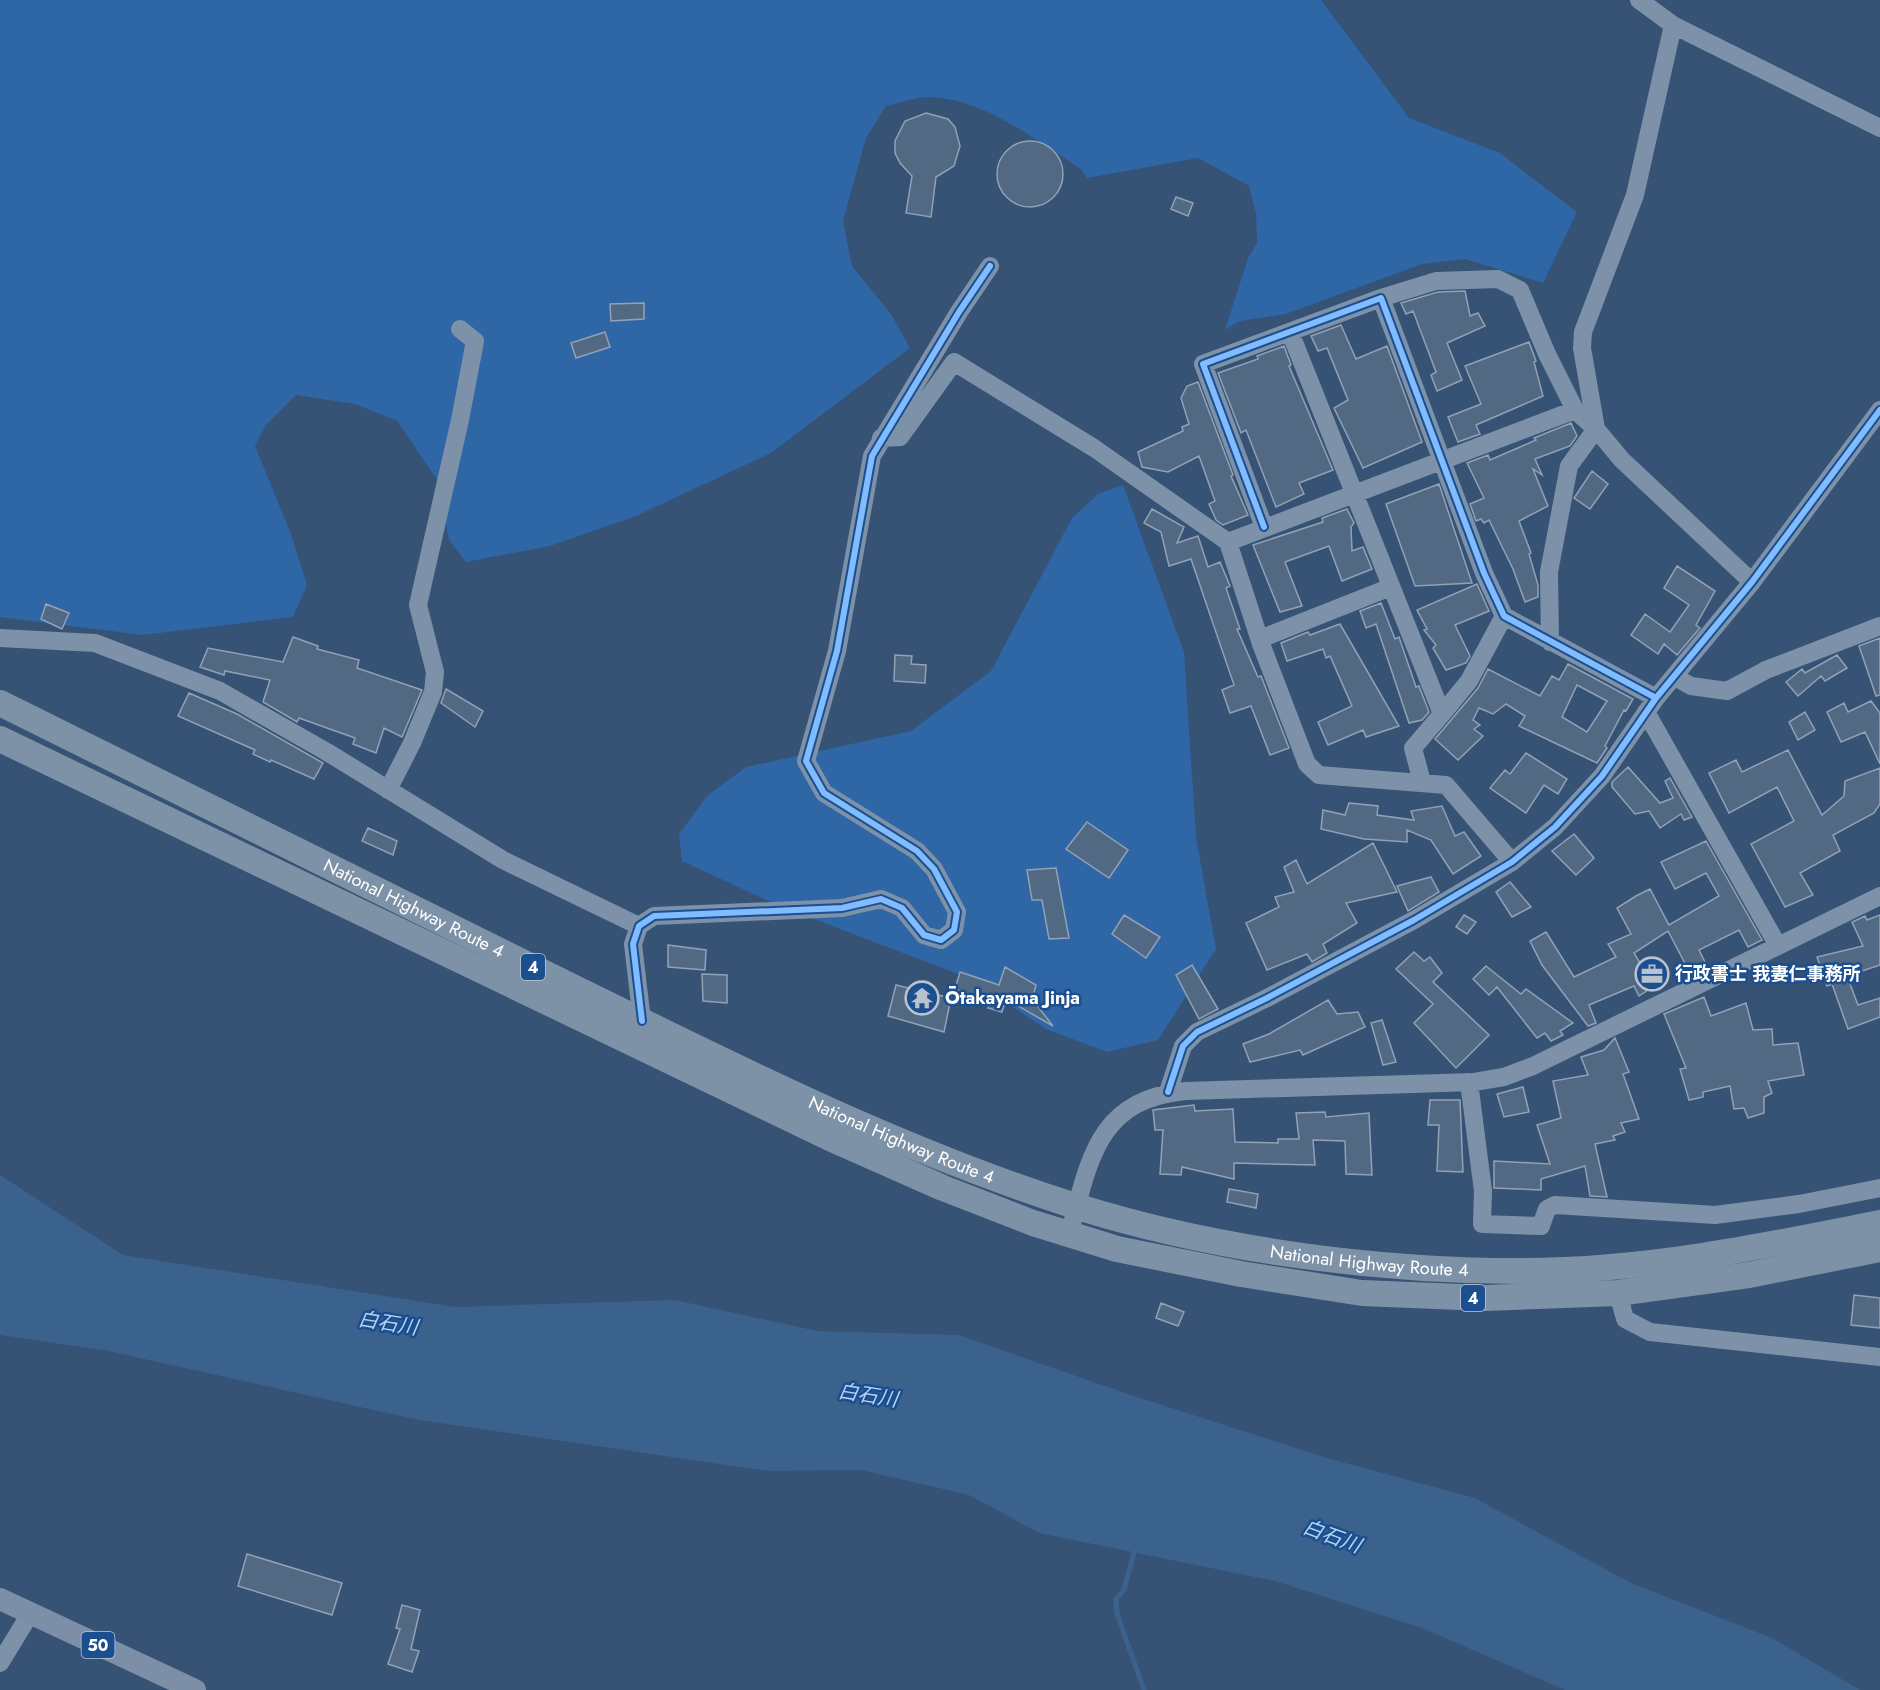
<svg xmlns="http://www.w3.org/2000/svg" width="1880" height="1690" viewBox="0 0 1880 1690" font-family="Jost,'Noto Sans JP',sans-serif">
  <style>
    .green { fill: #2f66a5 }
    .water { fill: #3b618d }
    .lines { fill: none; stroke-linecap: round; stroke-linejoin: round }
    .stream { stroke: #3b618d; stroke-width: 5 }
    .building { fill: #526984; stroke: #92a2b6; stroke-width: 1.5; fill-rule: evenodd }
    .minor { stroke: #7d92a8; stroke-width: 18 }
    .major { stroke: #7d8ea7; stroke-width: 22 }
    .highway { stroke: #7e92a7; stroke-width: 26 }
    .cycleway-casing { stroke: #1b4f8f; stroke-width: 10 }
    .cycleway { stroke: #80bcff; stroke-width: 6 }
    .labels { text-anchor: middle; stroke-width: 5; stroke-linejoin: round; paint-order: stroke }
    .shield { fill: #1b4f8f; stroke: #bbcadd; stroke-width: 1.5 }
    .shield-label { font-size: 16px; font-weight: bold; fill: #fff }
    .street-label { font-size: 18px; fill: #fff; stroke: #1b4f8f }
    .poi-label { font-size: 18px; font-weight: bold; fill: #fff; stroke: #1b4f8f; text-anchor: start }
    .water-label { font-size: 20px; font-style: italic; fill: #b5d3f5; stroke: #1b4f8f }
  </style>
  <rect width="100%" height="100%" fill="#365274"/>
  <path class="green" d="M0,0H1321L1409,118L1500,153L1577,212L1543,283L1465,259L1422,264L1286,314L1240,321L1225,330L1248,258L1257,243L1256,213L1249,186L1198,158L1087,178L1081,169C1036,141 987,100 931,97C917,96 900,103 886,106L866,138L843,221L852,266L891,314L910,348L771,453L636,516L550,546L466,562L449,540L438,481L397,421L355,404L296,395L266,425L255,446L291,534L307,585L293,617L142,635L0,617Z
    M1123,485L1184,652L1196,837L1216,949L1158,1040L1107,1052L1046,1029L971,979L775,904L682,861L679,834L707,796L746,767L911,731L991,671L1072,518L1098,494Z"/>
  <path class="water" d="M0,1175L123,1255L455,1307L675,1300L817,1331L959,1335L1131,1395L1327,1458L1475,1498L1631,1583L1772,1638L1860,1690H1565L1422,1628L1275,1581L1039,1533L969,1495L861,1470L768,1471L419,1420L108,1351L0,1335Z"/>
  <g class="lines">
    <path class="stream" d="M1135,1548L1124,1590L1116,1599L1117,1614L1144,1690"/>
  </g>
  <path class="building" d="M926,113L948,119L955,127L960,146L954,166L936,177L931,217L906,213L912,176L900,163L895,153V141L905,121Z
    M997 174a33 33 0 1 1 66 0a33 33 0 1 1-66 0Z
    M1176,197L1193,203L1188,216L1171,209Z
    M1465,291L1470,316L1478,313L1485,326L1447,343L1462,380L1437,391L1431,375L1436,372L1413,311L1406,314L1401,303L1438,292Z
    M644,303V319L611,321L610,304Z
    M1341,325L1356,359L1387,346L1422,442L1363,468L1334,408L1348,400L1327,348L1318,351L1311,336Z
    M605,332L610,347L576,358L571,343Z
    M1529,342L1536,361L1534,362L1543,396L1476,425L1480,434L1458,442L1448,417L1481,404L1465,366Z
    M1284,346L1291,365L1289,366L1333,470L1299,483L1304,494L1276,507L1246,430L1241,433L1218,373L1258,359L1257,356Z
    M1198,382L1233,475L1231,476L1248,515L1223,525L1216,520L1209,504L1215,501L1199,456L1168,472L1142,467L1138,452L1183,431L1182,427L1189,424L1181,398L1187,386Z
    M1571,423L1577,436L1570,446L1535,459L1542,475L1533,469L1548,506L1519,521L1531,553L1529,554L1538,585V597L1525,602L1513,569L1489,520L1484,523L1481,519L1476,521L1470,504L1484,498L1467,463L1488,455L1490,460L1536,440L1534,438Z
    M1592,471L1608,484L1590,509L1574,498Z
    M1439,484L1472,583L1415,586L1386,504Z
    M1152,509L1184,527L1177,543L1198,536L1208,567L1220,562L1230,586L1226,588L1240,629H1237L1258,677L1261,676L1289,748L1270,755L1251,706L1230,713L1222,690L1234,685L1191,559L1169,566L1161,532L1144,523Z
    M1347,509L1354,523L1351,527L1352,551L1363,547L1372,569L1342,581L1329,546L1285,562L1302,606L1280,612L1253,545L1323,522L1322,518Z
    M1677,566L1715,591L1696,625L1700,628L1677,655L1664,644L1658,654L1631,635L1645,614L1670,632L1689,605L1664,588Z
    M1477,584L1489,611L1455,625L1470,656L1466,663L1446,670L1433,648L1436,645L1424,630L1427,629L1417,610Z
    M1381,603L1395,639L1399,637L1416,687L1419,686L1429,712L1422,720L1409,723L1376,624L1366,628L1360,611Z
    M46,604L69,613L62,629L41,619Z
    M1340,624L1399,726L1366,737L1363,730L1328,745L1318,722L1352,706L1330,656L1326,658L1323,649L1287,661L1281,643L1308,632L1310,635Z
    M293,637L318,646L317,649L359,660L357,668L422,690L402,737L384,728L376,753L353,744L355,738L299,718L297,722L263,702L270,680L225,671L224,675L200,667L208,648L283,662Z
    M1880,638V695L1876,696L1859,646Z
    M895,655L912,656L911,664L926,665L925,683L894,681Z
    M1837,655L1847,668L1825,681L1821,676L1798,696L1786,682L1802,669L1805,673Z
    M1568,664L1633,699L1626,711L1624,710L1605,746L1607,748L1597,763L1519,726L1525,716L1506,704L1493,714L1479,708L1473,720L1480,725L1474,729L1483,736L1458,760L1435,739L1478,688L1488,669L1540,696L1552,676L1559,680ZM1577,685L1607,701L1587,732L1562,717Z
    M446,689L483,711L475,727L441,703Z
    M189,693L237,714L323,763L314,779L271,760L270,762L253,754L255,750L178,716Z
    M1871,701L1880,713V764L1865,732L1841,742L1827,712L1844,703L1848,712Z
    M1805,712L1815,730L1798,740L1789,722Z
    M1788,750L1822,815L1844,796L1845,781L1880,768V804L1874,813L1833,835L1840,851L1800,873L1813,895L1785,907L1751,844L1794,821L1777,787L1729,813L1709,773L1736,760L1742,772Z
    M1526,753L1567,779L1558,794L1544,785L1526,813L1490,788L1505,770L1510,774Z
    M1628,767L1660,803L1673,798L1665,781L1670,778L1692,817L1684,820L1681,814L1660,828L1649,811L1635,814L1612,787V782Z
    M1349,803L1378,806L1377,815L1414,820L1411,811L1442,806L1455,836L1464,832L1481,856L1453,874L1431,840L1407,830V842L1364,839L1321,829L1323,810L1345,815Z
    M1087,822L1128,850L1109,878L1066,849Z
    M368,828L397,841L393,855L362,841Z
    M1574,834L1594,858L1576,875L1552,851Z
    M1706,841L1762,940L1748,947L1739,930L1699,950L1707,966L1690,973L1668,931L1634,953L1654,986L1639,996L1634,986L1589,1005L1596,1023L1588,1026L1542,965L1530,941L1546,932L1574,977L1616,957L1608,944L1631,934L1617,908L1636,896L1650,889L1669,925L1719,896L1706,873L1675,889L1661,862Z
    M1373,843L1397,892L1346,903L1357,923L1323,944L1327,953L1312,962L1307,954L1267,970L1246,923L1279,907L1275,897L1294,892L1284,867L1296,860L1307,884Z
    M1056,868L1069,938L1049,939L1042,900H1032L1027,870Z
    M1431,877L1439,892L1408,911L1397,886Z
    M1510,882L1531,907L1512,917L1496,892Z
    M1124,915L1160,937L1146,958L1112,934Z
    M1464,915L1476,922L1467,934L1456,927Z
    M1880,915V965L1847,976L1858,1005L1880,998V1017L1848,1029L1832,984L1827,986L1817,957L1863,946L1852,922L1865,916L1867,920Z
    M668,945L706,950L705,970L668,967Z
    M1414,952L1424,961L1430,957L1442,973L1433,982L1489,1035L1456,1068L1414,1023L1433,1004L1396,969Z
    M1192,965L1218,1009L1199,1019L1176,975Z
    M1486,966L1521,994L1526,989L1573,1023L1560,1031L1563,1035L1551,1041L1545,1033L1537,1038L1497,987L1489,995L1473,979Z
    M1005,967L1036,985L1032,999L1053,1026L1006,999L1002,1012L988,1008L989,1003L955,989L960,972L999,985Z
    M702,974L727,975V1003L703,1001Z
    M896,985L951,998L944,1032L888,1016Z
    M1704,997L1711,1016L1746,1003L1753,1030L1772,1029L1773,1045L1798,1043L1804,1075L1768,1081L1772,1093L1764,1097V1113L1748,1118L1744,1108L1734,1109L1730,1086L1703,1092V1097L1689,1100L1680,1069L1686,1068L1664,1014Z
    M1328,1000L1337,1014L1358,1012L1365,1027L1303,1055L1300,1050L1250,1062L1243,1044L1269,1034Z
    M1382,1020L1396,1062L1383,1065L1371,1023Z
    M1615,1038L1629,1072L1623,1074L1639,1119L1621,1123L1625,1132L1613,1136L1615,1140L1595,1144L1607,1197L1590,1196L1585,1166L1541,1179V1190L1494,1188V1161L1550,1164L1537,1125L1561,1118L1553,1081L1588,1075L1581,1057L1604,1050Z
    M1523,1087L1529,1112L1504,1117L1497,1094Z
    M1430,1100H1460L1463,1172L1437,1171L1439,1125H1428Z
    M1194,1105L1195,1111L1233,1109L1235,1142L1278,1143V1139H1299L1296,1113L1325,1112L1326,1117L1369,1113L1372,1175L1346,1174L1345,1141L1313,1140L1315,1165L1234,1163V1179L1182,1167L1181,1175L1160,1174L1163,1130H1155L1153,1110Z
    M1229,1189L1258,1194L1256,1208L1227,1202Z
    M1854,1295L1880,1298V1328L1851,1325Z
    M1161,1303L1184,1312L1178,1326L1156,1318Z
    M247,1554L342,1583L332,1615L238,1586Z
    M402,1605L420,1610L411,1649L419,1651L412,1672L388,1664L400,1629L396,1628Z"/>
  <g class="lines">
    <path class="minor" d="M1639,0L1673,25L1880,128
      M1381,298L1436,281L1498,279L1520,290L1547,354L1575,410
      M1290,332L1442,714L1413,748L1422,782
      M881,438L900,437L954,362L1094,448L1228,542L1261,644L1307,764L1319,775L1446,785L1512,862
      M1264,527L1203,364L1381,298L1484,573L1504,616L1656,698
      M1228,542L1575,410L1596,429L1622,460L1752,582
      M0,638L95,643L220,691L327,752L503,860L639,926
      M1260,639L1391,587
      M1550,642L1549,572L1569,466L1596,429L1582,348L1583,332L1635,195L1673,25
      M1675,677L1691,686L1727,691L1766,670L1880,626
      M1646,712L1777,944
      M1442,714L1469,681L1504,616
      M388,790L412,743L433,692L435,672L418,605L460,420L475,341L460,329
      M642,1021L633,944L639,926L654,916L842,908L881,899L902,908L924,935L941,940L954,930L957,912L934,869L917,851L824,793L806,761L837,651L872,456L959,312L990,266
      M1469,1082L1483,1191L1482,1224L1541,1226L1547,1209L1555,1205L1715,1215L1799,1204L1880,1188
      M1168,1092L1183,1046L1197,1032L1267,998L1414,920L1512,862L1555,827L1602,776L1656,698L1752,582L1880,410
      M1069,1235C1089,1162 1096,1099 1186,1091L1474,1082L1504,1077L1533,1066L1880,896
      M1618,1293L1625,1319L1650,1332L1880,1357
      M0,1663L30,1614"/>
    <path class="major" d="M0,1599L195,1690"/>
    <g class="highway">
      <path id="s1" d="M0,703C178,791 355,879 532,967C709,1054 887,1146 1075,1206C1215,1250 1375,1271 1522,1271C1642,1271 1762,1247 1880,1223"/>
      <path d="M0,739L830,1138L943,1188L1033,1223L1117,1249L1241,1274L1362,1293L1485,1298L1618,1293L1749,1275L1880,1249"/>
    </g>
    <g class="cycleway-casing">
      <path id="cycleway" d="M1264,527L1203,364L1381,298L1484,573L1504,616L1656,698
        M642,1021L633,944L639,926L654,916L842,908L881,899L902,908L924,935L941,940L954,930L957,912L934,869L917,851L824,793L806,761L837,651L872,456L959,312L990,266
        M1168,1092L1183,1046L1197,1032L1267,998L1414,920L1512,862L1555,827L1602,776L1656,698L1752,582L1880,410"/>
    </g>
    <use href="#cycleway" class="cycleway"/>
  </g>
  <defs>
    <g id="office-ring" transform="scale(1.725)"><circle r="9.5" fill="#1b4f8f" stroke="#b9c2ce" stroke-width="1.5"/><path d="M-6-3h4V-5.5h4V-3h4V5H-6ZM-1-4.5V-3h2v-1.5ZM-6 0V1H6V0Z" fill="#b9c2ce"/></g>
    <g id="temple-ring" transform="scale(1.725)"><circle r="9.5" fill="#1b4f8f" stroke="#b9c2ce" stroke-width="1.5"/><path d="M0-6L5-2H3V0L6.5 2.5H4V6H1.5V3h-3V6H-4V2.5H-6.5L-3 0V-2H-5Z" fill="#b9c2ce"/></g>
  </defs>
  <g fill-rule="evenodd">
    <use href="#office-ring" x="1652" y="974"/>
    <use href="#temple-ring" x="922" y="998"/>
  </g>
  <g class="labels">
    <g class="shield">
      <rect x="521" y="954" width="24" height="26" rx="4.5"/>
      <rect x="1461" y="1285" width="24" height="26" rx="4.5"/>
      <rect x="81.5" y="1632" width="33" height="26" rx="4.5"/>
    </g>
    <g class="shield-label">
      <text x="533" y="973">4</text>
      <text x="1473" y="1304">4</text>
      <text x="98" y="1651">50</text>
    </g>
    <g class="street-label">
      <text dy="6" stroke="none"><textPath href="#s1" startOffset="462">National Highway Route 4</textPath></text>
      <text dy="6" stroke="none"><textPath href="#s1" startOffset="1002">National Highway Route 4</textPath></text>
      <text dy="6" stroke="none"><textPath href="#s1" startOffset="1488">National Highway Route 4</textPath></text>
    </g>
    <g class="poi-label">
      <text x="1675" y="980">行政書士 我妻仁事務所</text>
      <text x="945" y="1004">Ōtakayama Jinja</text>
    </g>
    <g class="water-label">
      <text transform="translate(388 1323) rotate(9)" y="7">白石川</text>
      <text transform="translate(868 1395) rotate(9)" y="7">白石川</text>
      <text transform="translate(1332 1536) rotate(20)" y="7">白石川</text>
    </g>
  </g>
</svg>
